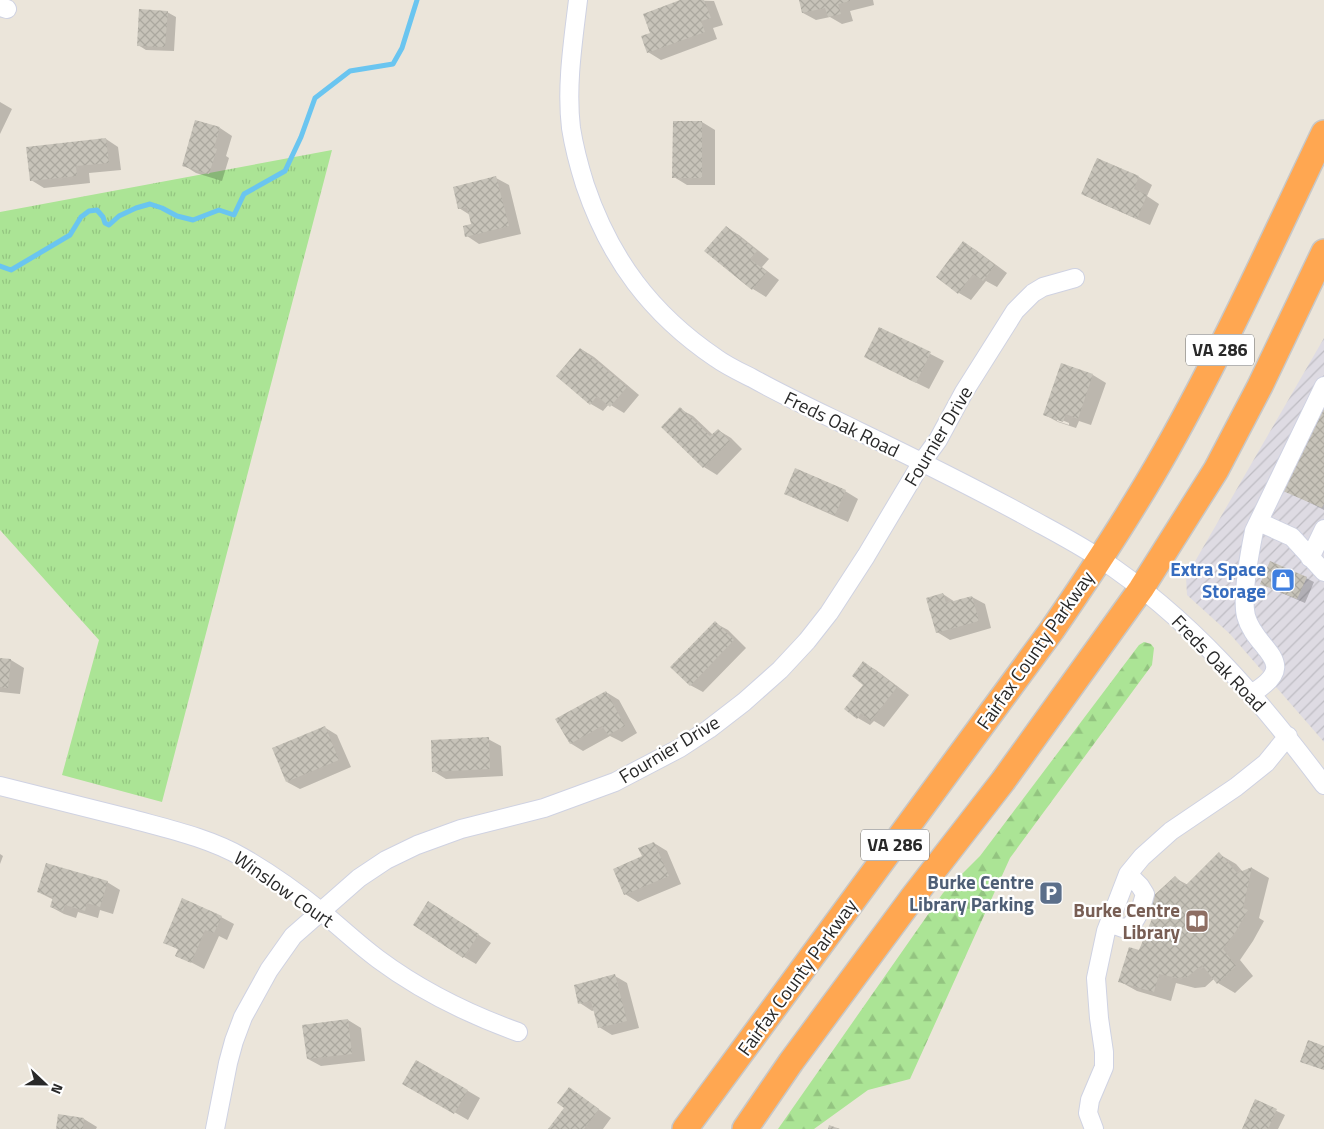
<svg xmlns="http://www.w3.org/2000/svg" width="1324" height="1129" viewBox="0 0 1324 1129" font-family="'Titillium Web',sans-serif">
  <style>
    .industrial { fill: url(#industrial-furrows) }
    .forest { fill: url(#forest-firs) }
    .park { fill: url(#park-tufts) }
    .shadow { fill: #0003; fill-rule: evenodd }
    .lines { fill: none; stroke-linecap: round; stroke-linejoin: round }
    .stream { stroke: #6ac5f0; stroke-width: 5 }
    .building { fill: url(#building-cross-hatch) }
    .minor-casing { stroke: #cfd2e2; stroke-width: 20 }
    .highway-casing { stroke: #c7c7c7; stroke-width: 28 }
    .minor { stroke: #fff; stroke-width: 18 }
    .highway { stroke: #ffa751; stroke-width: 25 }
    .labels { text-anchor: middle; stroke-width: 4.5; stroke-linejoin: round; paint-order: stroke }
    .shield { fill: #fff; stroke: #696969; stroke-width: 1 }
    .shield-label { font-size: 18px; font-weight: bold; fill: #292929 }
    .street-label { font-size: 19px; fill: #292929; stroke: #fff }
    .shop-label { font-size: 19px; font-weight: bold; fill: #366cbe; stroke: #fff; text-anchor: end }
    .service-label { font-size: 19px; font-weight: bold; fill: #4e5e75; stroke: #fff; text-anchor: end }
    .education-label { font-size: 19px; font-weight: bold; fill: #785e54; stroke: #fff; text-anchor: end }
  </style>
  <defs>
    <pattern id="industrial-furrows" width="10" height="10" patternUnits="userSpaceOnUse" patternTransform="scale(1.25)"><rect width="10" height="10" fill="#dedbe3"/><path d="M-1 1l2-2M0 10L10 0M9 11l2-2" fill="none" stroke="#bebcc3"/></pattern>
    <pattern id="forest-firs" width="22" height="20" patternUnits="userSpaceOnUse" patternTransform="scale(1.25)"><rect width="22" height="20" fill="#abe495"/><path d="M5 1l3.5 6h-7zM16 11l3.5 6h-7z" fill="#93c480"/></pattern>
    <pattern id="park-tufts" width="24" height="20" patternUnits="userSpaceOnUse" patternTransform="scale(1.25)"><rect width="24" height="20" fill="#abe495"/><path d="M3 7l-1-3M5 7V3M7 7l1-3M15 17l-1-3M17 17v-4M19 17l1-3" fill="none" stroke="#93c480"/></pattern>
    <pattern id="building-cross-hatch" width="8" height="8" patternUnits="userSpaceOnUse" patternTransform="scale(1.25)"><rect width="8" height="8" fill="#c7c3b9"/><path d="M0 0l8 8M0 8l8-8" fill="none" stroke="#aba89f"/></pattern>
  </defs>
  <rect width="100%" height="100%" fill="#ebe5da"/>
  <path class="industrial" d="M1324,338V742L1230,634L1187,595L1186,577Z"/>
  <path class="forest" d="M1144,642L1151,644L1154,648L1152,665L1010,858L910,1079L868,1090L814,1129H778L943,893L980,856L1139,645Z"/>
  <path class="park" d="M332,150L162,802L62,775L99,640L0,530V212Z"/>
  <path class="shadow" d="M683,0L714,1L723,25L713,28L717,39L661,60L648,52L652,34Z
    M800,0H873L874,5L850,11L853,21L842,24L830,17L816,20L803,13Z
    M167,12L176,17L174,51L146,50L138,45Z
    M0,102L12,109L0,134Z
    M674,122H702L715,130V185H687L674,177Z
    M220,128L232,136L226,156L229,158L222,181L196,173L183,165Z
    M106,139L118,147L121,170L89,173L90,183L44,188L31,180Z
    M1098,159L1139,177L1152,185L1147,196L1159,204L1150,225L1096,201L1083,194Z
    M496,178L509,185L521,234L479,244L467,236L472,225L470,215L459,208Z
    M726,227L739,235L769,259L762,267L779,280L766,297L753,289L706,251Z
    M963,242L976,250L1007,273L997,287L986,281L971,300L959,293Z
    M880,328L944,361L929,389L878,364Z
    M581,349L594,357L639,395L624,413L609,404L603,411L591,404Z
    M1062,365L1093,375L1106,383L1091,425L1079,421L1076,428L1058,422L1045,415ZM1057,418L1069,423V425L1057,421Z
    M680,409L693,416L713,435L718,430L731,438L742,449L717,475L704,467L663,427Z
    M1324,410V510L1285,490Z
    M845,491L858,499L848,522L798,500L785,493Z
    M1306,578L1314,582L1305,603L1270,588Z
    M943,594L955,602L972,597L985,604L991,628L950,640L937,632Z
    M715,623L728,630L746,648L703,692L690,685Z
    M0,659L11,660L24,668L20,694L0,692Z
    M864,663L876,670L909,695L884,727L874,721L870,725L858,718L865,685Z
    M606,692L619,700L637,733L622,742L610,736L583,751L570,743Z
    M324,727L337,735L351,767L300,789L287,782Z
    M488,739L501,746L503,776L446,779L433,771Z
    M654,843L667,851L681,884L638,902L625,894L643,857Z
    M0,854L3,856L0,864Z
    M1219,854L1236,864L1243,872L1252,868L1269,878L1259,918L1264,921L1253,941L1240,960L1253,976L1235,993L1218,983L1215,978L1205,987L1195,988L1176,983L1171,1001L1137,991L1119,981L1139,951L1175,878L1188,885Z
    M107,882L120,890L113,914L100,910L98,918L78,912L76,918L64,914L51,907L54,900L38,892Z
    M441,910L491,943L476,964L464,957Z
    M221,917L234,924L227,940L219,936L204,969L177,955L179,950L165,942Z
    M615,976L627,983L639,1028L612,1035L599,1027L595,1010L592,1011L580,1003Z
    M348,1020L361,1028L365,1061L321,1066L308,1059Z
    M417,1061L480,1098L468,1120L404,1083Z
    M569,1088L611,1118L603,1129H550L566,1108Z
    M1256,1101L1285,1115L1278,1129H1243Z
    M84,1119L97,1127L96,1129H57Z"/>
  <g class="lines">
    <path class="stream" d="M0,266L11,270L70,235L81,217L89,211L97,210L103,217L105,223L109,225L119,216L136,208L150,204L162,208L177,216L193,220L219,210L234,215L244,194L285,171L301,137L315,98L350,71L393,64L402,48L417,0"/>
  </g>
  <path class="building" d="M680,0H704L711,18L701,21L705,32L647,53L641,36L650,33L643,14Z
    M799,0H850V1L838,4L841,14L828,17L825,8L802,13Z
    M139,9L168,11L165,47L137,46Z
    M195,120L220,127L214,148L217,149L209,174L182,166Z
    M673,121H702V178H672Z
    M106,138L109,163L76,166L77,176L30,181L26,147Z
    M1097,158L1139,176L1134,189L1147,195L1137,219L1081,194Z
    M496,176L509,226L465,237L463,226L471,224L467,207L458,209L453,187Z
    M726,226L757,251L750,259L767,272L752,290L704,251Z
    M963,241L995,265L983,281L973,274L958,294L936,277Z
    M879,327L931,352L916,383L864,357Z
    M580,348L627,387L610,407L597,396L590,405L556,376Z
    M1061,363L1093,374L1078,419L1066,414L1063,422L1043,415Z
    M680,407L710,436L718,429L730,441L703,468L661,427Z
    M1324,407V504L1322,508L1283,491Z
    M795,468L846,490L835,515L784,494Z
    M1270,561L1307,577L1297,599L1260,584Z
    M943,593L946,603L972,596L979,621L936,633L926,598Z
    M715,621L734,640L690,686L670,667Z
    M0,658L11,659L8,688L0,687Z
    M863,661L897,687L871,721L861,713L857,719L844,709L863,685L852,676Z
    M606,691L625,726L608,735L602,726L570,744L555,719Z
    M325,726L339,760L286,782L272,748Z
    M489,737L490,769L432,772L431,740Z
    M654,842L669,876L624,895L613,869L642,856L638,848Z
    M1219,852L1237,873L1252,867L1243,908L1248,910L1236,931L1223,949L1236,966L1217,984L1202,965L1187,977L1177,978L1159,974L1154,992L1118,982L1129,947L1139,950L1156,909L1149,900L1175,876L1185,886Z
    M46,863L108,881L100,907L87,903L85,911L65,905L63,911L50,907L53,897L37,892Z
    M182,898L222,916L214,933L205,930L191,963L175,956L178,949L163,943Z
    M428,901L479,934L463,958L413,925Z
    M615,974L627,1021L598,1028L591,1001L578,1004L574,985Z
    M348,1019L352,1054L307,1059L302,1025Z
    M1308,1040L1324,1046V1070L1300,1062Z
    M416,1060L468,1090L454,1114L402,1084Z
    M569,1087L599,1109L584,1129H548L564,1108L557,1103Z
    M1255,1099L1277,1109L1268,1129H1242Z
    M58,1114L84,1118L83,1129H56Z
    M829,1125L840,1129H828Z"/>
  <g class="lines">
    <g class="minor-casing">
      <path id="minor" d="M578,0C573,42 566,86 571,128C574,147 579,166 585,185C610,259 651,314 716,358C727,366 740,372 752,378C786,397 821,413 856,430C916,459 975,488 1033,520C1055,532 1078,544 1099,558C1189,617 1260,699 1324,785
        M0,7L7,9
        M1259,522L1292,537L1324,572
        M1310,558L1324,529
        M1251,694C1304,662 1255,651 1246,616C1241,596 1250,551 1254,531L1324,386
        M0,786C44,797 88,808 132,819C168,829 209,838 242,857C270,873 298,893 323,913C341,928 359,945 378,959C421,991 468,1014 518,1032
        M1109,923L1123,928L1129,927C1138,919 1142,906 1145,894L1140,886L1128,874
        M215,1129L228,1063L234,1041L243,1017L269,970L293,936L359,878L386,860L417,845L461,829L544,808L615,782L680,748L709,729L744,702L780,670L807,641L829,613L866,556L922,462L938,440L964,392L1015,311L1033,293L1043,287L1075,278
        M1094,1129L1088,1113L1090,1100L1104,1067V1052L1099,1018L1096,978L1106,931L1128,874L1142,857L1171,831L1236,787L1266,763L1288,736"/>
    </g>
    <g class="highway-casing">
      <path id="highway" d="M685,1129L1052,630C1092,572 1131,513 1166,451C1224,348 1273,240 1324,133
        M745,1129L791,1062L913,897L1003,781L1141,589L1216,470L1260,386L1324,252"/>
    </g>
    <use href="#minor" class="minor"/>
    <use href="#highway" class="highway"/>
  </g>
  <defs>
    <g id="shop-square" transform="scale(1.25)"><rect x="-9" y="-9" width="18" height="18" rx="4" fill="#3f7fe0" stroke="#fff"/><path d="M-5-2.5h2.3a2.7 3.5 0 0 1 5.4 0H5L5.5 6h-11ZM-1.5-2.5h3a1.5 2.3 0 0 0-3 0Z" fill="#fff"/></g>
    <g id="parking-square" transform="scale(1.25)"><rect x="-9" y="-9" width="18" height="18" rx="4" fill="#5c6f8a" stroke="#fff"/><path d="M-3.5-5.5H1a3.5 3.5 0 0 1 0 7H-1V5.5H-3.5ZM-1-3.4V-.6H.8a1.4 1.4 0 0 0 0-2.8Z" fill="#fff"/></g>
    <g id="library-square" transform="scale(1.25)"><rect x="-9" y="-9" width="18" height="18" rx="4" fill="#8d6e63" stroke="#fff"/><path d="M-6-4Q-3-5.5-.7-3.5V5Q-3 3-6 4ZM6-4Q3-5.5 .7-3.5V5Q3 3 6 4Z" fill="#fff"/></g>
  </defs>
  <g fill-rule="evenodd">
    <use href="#shop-square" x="1283" y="580"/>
    <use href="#parking-square" x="1051" y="893"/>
    <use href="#library-square" x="1197" y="921"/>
  </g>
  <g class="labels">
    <g class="shield">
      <rect x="1186" y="334.5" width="68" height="31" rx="4"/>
      <rect x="861" y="829.5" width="68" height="31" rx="4"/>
    </g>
    <g class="shield-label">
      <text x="1220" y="356">VA 286</text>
      <text x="895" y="851">VA 286</text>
    </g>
    <g class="street-label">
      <text transform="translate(842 424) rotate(26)" y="7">Freds Oak Road</text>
      <text transform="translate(938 436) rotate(-59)" y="7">Fournier Drive</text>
      <text transform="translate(1035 650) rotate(-55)" y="7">Fairfax County Parkway</text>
      <text transform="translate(1219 663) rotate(46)" y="7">Freds Oak Road</text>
      <text transform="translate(669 749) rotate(-31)" y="7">Fournier Drive</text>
      <text transform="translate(284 889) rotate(35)" y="7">Winslow Court</text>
      <text transform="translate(797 977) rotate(-54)" y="7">Fairfax County Parkway</text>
    </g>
    <g class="shop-label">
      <text x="1266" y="576">Extra Space<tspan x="1266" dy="22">Storage</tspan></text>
    </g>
    <g class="service-label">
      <text x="1034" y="889">Burke Centre<tspan x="1034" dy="22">Library Parking</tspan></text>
    </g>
    <g class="education-label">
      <text x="1180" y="917">Burke Centre<tspan x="1180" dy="22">Library</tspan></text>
    </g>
  </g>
  <g transform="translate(45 1084) rotate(112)" stroke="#ffffff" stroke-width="4" paint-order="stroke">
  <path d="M0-4L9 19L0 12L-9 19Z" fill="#292929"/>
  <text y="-8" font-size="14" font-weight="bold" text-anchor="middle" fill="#292929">N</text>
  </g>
</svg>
